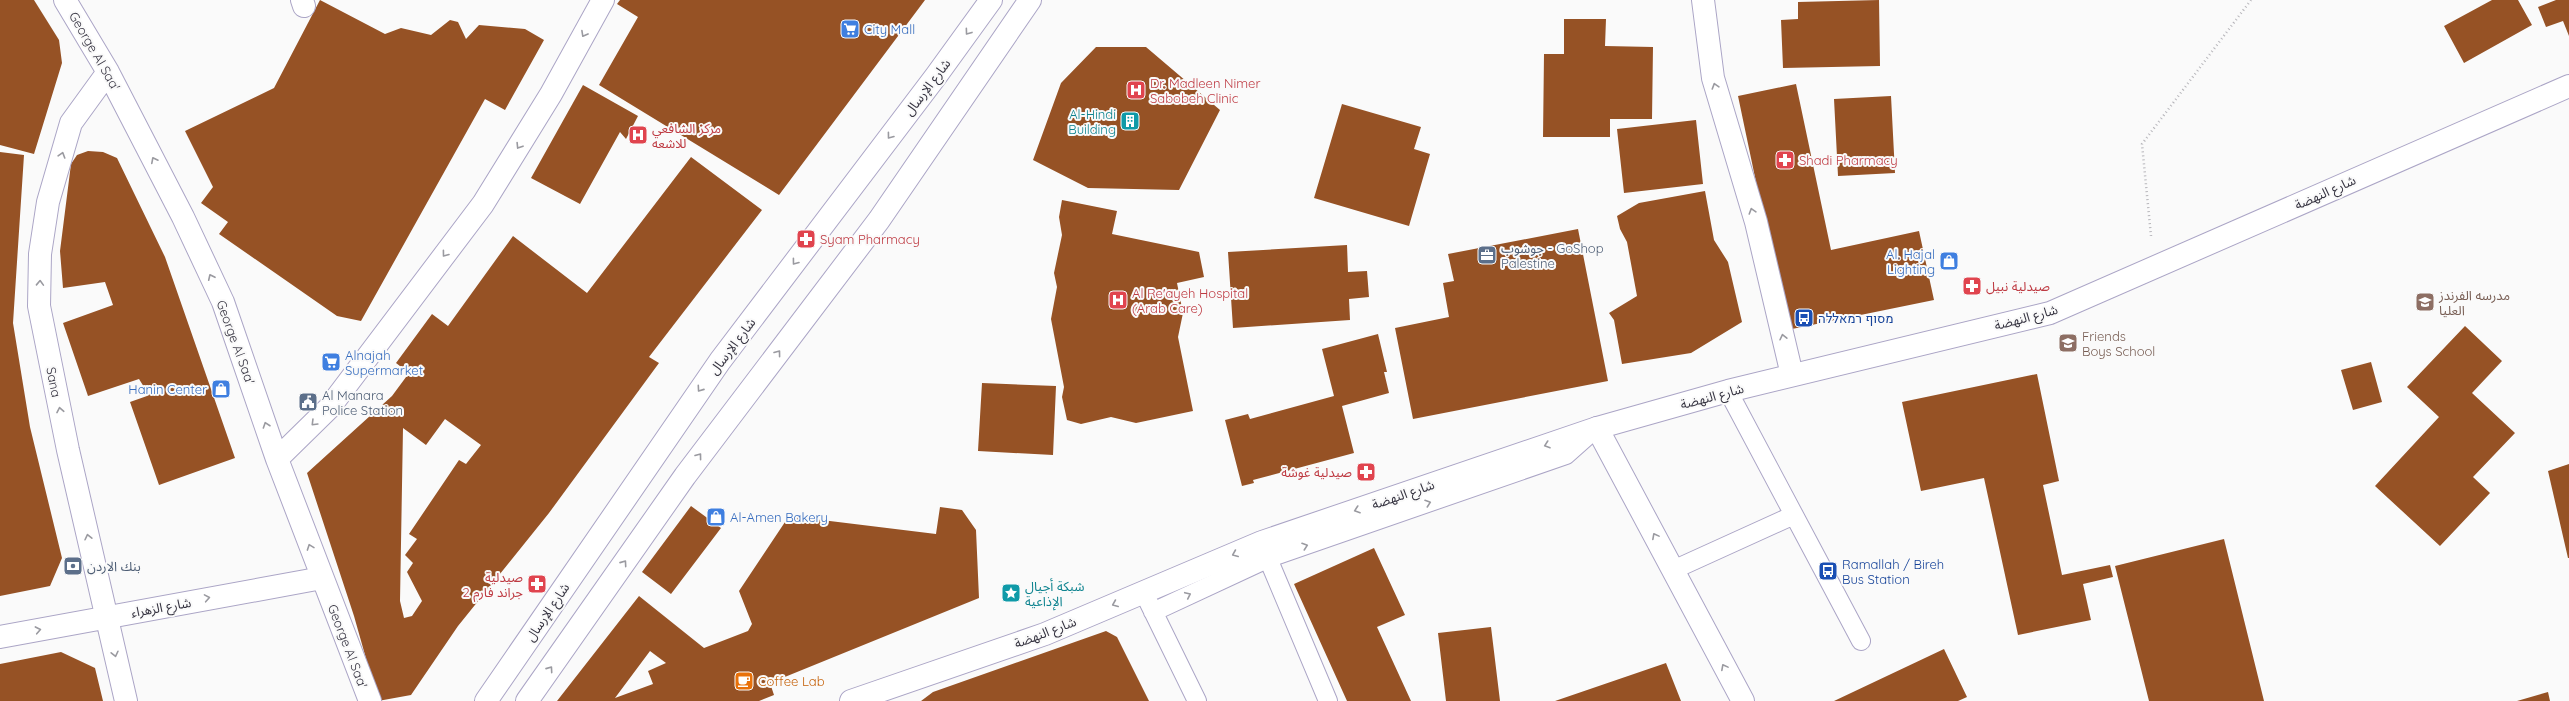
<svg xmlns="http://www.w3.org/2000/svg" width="2569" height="701" viewBox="0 0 2569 701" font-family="Quicksand,'Noto Sans Arabic',Heebo,sans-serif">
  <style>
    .building { fill: #965225; fill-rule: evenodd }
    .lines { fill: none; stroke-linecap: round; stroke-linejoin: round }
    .lane-casing { stroke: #aba5c6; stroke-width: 20 }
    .street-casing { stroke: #aba5c6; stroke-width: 24 }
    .secondary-casing { stroke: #aba5c6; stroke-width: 24 }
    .path { stroke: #b7b6bb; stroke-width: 2.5; stroke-dasharray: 1 3; stroke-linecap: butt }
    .lane { stroke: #fff; stroke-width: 18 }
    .street { stroke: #fff; stroke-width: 22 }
    .secondary { stroke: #fff; stroke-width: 22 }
    .oneway { stroke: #9a9aa0 }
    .labels { text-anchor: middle; stroke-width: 4; stroke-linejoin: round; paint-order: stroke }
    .shop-label { font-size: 13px; fill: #366cbe; stroke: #fafafa; text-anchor: start }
    .street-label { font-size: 13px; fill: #363441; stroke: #fafafa }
    .health-label { font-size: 13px; fill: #be3a42; stroke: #fafafa; text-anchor: start }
    .culture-label { font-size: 13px; fill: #0d838f; stroke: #fafafa; text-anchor: end }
    .service-label { font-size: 13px; fill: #4e5e75; stroke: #fafafa; text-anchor: start }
    .education-label { font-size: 13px; fill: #785e54; stroke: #fafafa; text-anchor: start }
    .transit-label { font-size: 13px; fill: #164399; stroke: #fafafa; text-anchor: start }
    .food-label { font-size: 13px; fill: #c56008; stroke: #fafafa; text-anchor: start }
  </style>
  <rect width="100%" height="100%" fill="#fafafa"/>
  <path class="building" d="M0,0H34L59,40L62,63L34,154L0,145Z
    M320,0L385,34L401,28L431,35L450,20L458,22L466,39L479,25L525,29L544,40L505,110L485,99L361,321L337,316L219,234L228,222L201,203L213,187L185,131L274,88Z
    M620,0H925L779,195L599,85L638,17L617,4Z
    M1879,0L1880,66L1783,68L1781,20L1798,19V2Z
    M2492,0H2518L2532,25L2464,63L2444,26Z
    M2556,0H2569V36L2563,21L2546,27L2538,7Z
    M1564,19H1606L1605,46L1653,47L1652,119H1610V137H1543L1544,54H1564Z
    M1096,47H1146L1220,110L1179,190L1088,188L1033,160L1061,83Z
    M1796,84L1831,250L1919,231L1934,300L1787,330L1738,96Z
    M583,85L638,116L626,139L620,132L580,204L531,178Z
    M1891,96L1895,173L1838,176L1834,99Z
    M1342,104L1421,127L1414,149L1430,154L1409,226L1314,198Z
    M1696,120L1703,184L1624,193L1617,129Z
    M88,151L103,152L117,158L165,257L235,458L159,485L130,402L147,396L144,387L139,379L88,396L63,323L113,305L105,282L63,288L60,251L71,164L77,155Z
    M0,152L24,155L13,323L30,427L62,558L50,586L0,596Z
    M691,157L762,210L649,357L659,363L549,513L458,626L411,695L378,701L354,616L307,473L392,396L409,373L396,363L432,314L448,326L513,236L587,293ZM445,419L481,445L466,464L459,460L409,534L417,539L405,555L413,563L407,572L422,601L412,616L404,618L400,601L403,428L426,445Z
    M1705,191L1714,240L1728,262L1742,322L1691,353L1622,364L1614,320L1609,313L1637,296L1627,242L1620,229L1617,216L1639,203Z
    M1062,200L1117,211L1112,234L1199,252L1204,277L1177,283L1183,313L1178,337L1193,411L1136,423L1111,417L1081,424L1067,420L1062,397L1064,387L1051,319L1057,287L1054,273L1062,235L1059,217Z
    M1578,229L1608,381L1413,419L1395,328L1449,317L1443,283L1454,281L1448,254Z
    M1347,245L1348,272L1367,271L1369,297L1349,299L1350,320L1233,328L1228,252Z
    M2465,326L2502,361L2472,393L2515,433L2473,477L2490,493L2440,546L2375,486L2439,417L2407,387Z
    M1378,334L1387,372H1384L1389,393L1342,406L1354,453L1253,480L1254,483L1242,486L1225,420L1248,414L1250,419L1334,396L1322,349Z
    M2371,362L2382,402L2353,410L2341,370Z
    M2037,374L2059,481L2043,485L2062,575L2110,565L2113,577L2083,584L2091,620L2018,635L1984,478L1921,491L1902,402Z
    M982,383L1056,386L1053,455L978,451Z
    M2569,464V558H2568L2548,471Z
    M691,506L721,528L671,594L642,572Z
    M940,507L962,510L976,530L979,598L770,683L774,695L759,701H557L639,596L704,648L748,631L752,624L739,591L789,516L936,534ZM650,651L666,663L648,671L653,684L615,698Z
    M2224,539L2264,701H2149L2115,566Z
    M1374,548L1405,615L1377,627L1411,701H1347L1294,584Z
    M1491,627L1500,701H1446L1438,633Z
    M1106,631L1117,637L1149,701H921L933,692Z
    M1944,649L1967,697L1958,701H1834Z
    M61,652L95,668L103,701H0V664Z
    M1666,663L1681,701H1555Z
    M2548,692L2550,701H2517Z"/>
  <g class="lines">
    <g class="lane-casing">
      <path id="lane" d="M1728,391L1861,641
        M1264,549L1328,701
        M1673,570L1794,515
        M1148,601L1197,701
        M1153,612L1269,558L1566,455L1593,431"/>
    </g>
    <g class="street-casing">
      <path id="street" d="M65,0L108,72L183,217L223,302L277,459L370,701
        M302,0L304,6
        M1703,0L1713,78L1756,222L1792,375
        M108,72L71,123L48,202L40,254L39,306L68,450L126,701
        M1597,428L1743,701
        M277,459L329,408L483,204L551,94L603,0
        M0,637L322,578"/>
    </g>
    <g class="secondary-casing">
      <path id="secondary" d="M486,701L720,361L936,76L991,0
        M527,701L685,476L879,220L1030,0
        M851,701L1045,634L1262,542L1597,428L1728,391L2050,313L2569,86"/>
    </g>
    <path class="path" d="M2151,236L2142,144L2251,0"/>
    <use href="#lane" class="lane"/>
    <use href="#street" class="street"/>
    <use href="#secondary" class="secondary"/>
  </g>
  <defs><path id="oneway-chevron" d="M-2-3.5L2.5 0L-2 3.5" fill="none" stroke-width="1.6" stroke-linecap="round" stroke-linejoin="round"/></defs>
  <g class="oneway">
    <use href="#oneway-chevron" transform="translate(968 32) rotate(126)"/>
    <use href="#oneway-chevron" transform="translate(584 34) rotate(119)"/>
    <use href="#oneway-chevron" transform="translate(1715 86) rotate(-107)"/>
    <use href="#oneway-chevron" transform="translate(890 136) rotate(127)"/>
    <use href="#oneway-chevron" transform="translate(519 146) rotate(122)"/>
    <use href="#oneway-chevron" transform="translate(62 155) rotate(-73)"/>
    <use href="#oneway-chevron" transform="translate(154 160) rotate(-117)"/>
    <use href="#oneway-chevron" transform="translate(1752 211) rotate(-107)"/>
    <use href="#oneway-chevron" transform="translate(445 254) rotate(127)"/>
    <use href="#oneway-chevron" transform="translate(795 262) rotate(127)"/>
    <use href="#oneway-chevron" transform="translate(211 277) rotate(-115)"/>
    <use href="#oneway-chevron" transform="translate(40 283) rotate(-88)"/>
    <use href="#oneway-chevron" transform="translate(1783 337) rotate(-103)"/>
    <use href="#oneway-chevron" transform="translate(778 353) rotate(-53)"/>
    <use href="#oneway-chevron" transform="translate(700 389) rotate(125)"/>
    <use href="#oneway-chevron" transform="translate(60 410) rotate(-101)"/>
    <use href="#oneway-chevron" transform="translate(314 423) rotate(135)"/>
    <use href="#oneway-chevron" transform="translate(266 425) rotate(-109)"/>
    <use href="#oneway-chevron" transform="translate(1547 445) rotate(161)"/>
    <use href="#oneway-chevron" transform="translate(699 456) rotate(-53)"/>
    <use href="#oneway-chevron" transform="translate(1428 503) rotate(-19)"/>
    <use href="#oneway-chevron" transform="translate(1357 510) rotate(161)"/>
    <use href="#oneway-chevron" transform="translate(1655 536) rotate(-118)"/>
    <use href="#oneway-chevron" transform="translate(88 537) rotate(-103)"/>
    <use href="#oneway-chevron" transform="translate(1305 546) rotate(-19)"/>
    <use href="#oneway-chevron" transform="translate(310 547) rotate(-110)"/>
    <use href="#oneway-chevron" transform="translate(1235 554) rotate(157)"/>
    <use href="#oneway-chevron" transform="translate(624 563) rotate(-55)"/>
    <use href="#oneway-chevron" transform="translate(1188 595) rotate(-25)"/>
    <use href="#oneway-chevron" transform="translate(207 598) rotate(-10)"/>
    <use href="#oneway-chevron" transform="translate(1115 604) rotate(157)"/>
    <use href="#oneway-chevron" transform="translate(38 630) rotate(-11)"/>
    <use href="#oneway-chevron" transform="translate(115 654) rotate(77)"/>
    <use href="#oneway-chevron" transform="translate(1724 667) rotate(-118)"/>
    <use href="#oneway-chevron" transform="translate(550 669) rotate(-55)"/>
  </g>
  <defs>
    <g id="supermarket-square" transform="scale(1)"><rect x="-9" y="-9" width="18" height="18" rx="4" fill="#3f7fe0" stroke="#fafafa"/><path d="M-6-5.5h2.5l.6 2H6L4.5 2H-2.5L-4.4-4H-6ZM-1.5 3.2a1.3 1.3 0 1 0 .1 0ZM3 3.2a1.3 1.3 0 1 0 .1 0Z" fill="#fff"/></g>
    <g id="hospital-square" transform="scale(1)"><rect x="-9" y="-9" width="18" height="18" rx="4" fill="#e0444e" stroke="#fafafa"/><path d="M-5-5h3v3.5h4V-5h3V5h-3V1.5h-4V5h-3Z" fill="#fff"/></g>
    <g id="building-square" transform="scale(1)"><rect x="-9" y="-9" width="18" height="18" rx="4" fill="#0f9aa8" stroke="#fafafa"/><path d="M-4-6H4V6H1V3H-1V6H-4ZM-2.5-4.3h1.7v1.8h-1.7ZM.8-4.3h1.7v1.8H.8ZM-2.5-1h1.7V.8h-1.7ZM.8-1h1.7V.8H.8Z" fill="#fff"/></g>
    <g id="pharmacy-square" transform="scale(1)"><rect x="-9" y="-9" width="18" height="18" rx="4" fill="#e0444e" stroke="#fafafa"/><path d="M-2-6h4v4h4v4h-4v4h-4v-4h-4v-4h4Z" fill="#fff"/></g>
    <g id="office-square" transform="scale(1)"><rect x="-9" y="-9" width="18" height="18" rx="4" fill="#5c6f8a" stroke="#fafafa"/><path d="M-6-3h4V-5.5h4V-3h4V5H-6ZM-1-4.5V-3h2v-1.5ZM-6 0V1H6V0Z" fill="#fff"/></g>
    <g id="shop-square" transform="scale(1)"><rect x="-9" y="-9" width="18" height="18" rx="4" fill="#3f7fe0" stroke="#fafafa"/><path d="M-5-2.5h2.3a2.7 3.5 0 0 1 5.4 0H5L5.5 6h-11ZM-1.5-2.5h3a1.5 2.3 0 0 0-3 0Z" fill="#fff"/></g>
    <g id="school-square" transform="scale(1)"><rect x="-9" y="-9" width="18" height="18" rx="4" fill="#8d6e63" stroke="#fafafa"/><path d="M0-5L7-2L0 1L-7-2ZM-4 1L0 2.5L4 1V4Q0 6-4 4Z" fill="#fff"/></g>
    <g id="bus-square" transform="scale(1)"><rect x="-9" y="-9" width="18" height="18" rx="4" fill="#1a4fb4" stroke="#fafafa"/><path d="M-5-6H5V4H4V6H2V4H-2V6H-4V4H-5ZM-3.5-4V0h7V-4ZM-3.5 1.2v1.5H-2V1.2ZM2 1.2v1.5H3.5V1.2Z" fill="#fff"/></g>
    <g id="civic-square" transform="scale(1)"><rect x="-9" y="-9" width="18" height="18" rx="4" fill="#5c6f8a" stroke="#fafafa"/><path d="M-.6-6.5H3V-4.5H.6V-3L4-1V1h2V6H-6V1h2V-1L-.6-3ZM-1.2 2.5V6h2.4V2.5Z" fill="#fff"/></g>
    <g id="bank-square" transform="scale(1)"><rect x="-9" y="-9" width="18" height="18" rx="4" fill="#5c6f8a" stroke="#fafafa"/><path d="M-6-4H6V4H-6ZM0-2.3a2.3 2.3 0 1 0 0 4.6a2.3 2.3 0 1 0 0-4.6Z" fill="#fff"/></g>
    <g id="sight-square" transform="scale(1)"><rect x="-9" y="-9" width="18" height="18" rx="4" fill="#0f9aa8" stroke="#fafafa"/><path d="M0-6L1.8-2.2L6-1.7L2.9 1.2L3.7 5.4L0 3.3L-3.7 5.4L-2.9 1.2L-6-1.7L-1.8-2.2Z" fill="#fff"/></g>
    <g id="cafe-square" transform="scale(1)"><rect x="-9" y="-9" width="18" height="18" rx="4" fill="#e8710a" stroke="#fafafa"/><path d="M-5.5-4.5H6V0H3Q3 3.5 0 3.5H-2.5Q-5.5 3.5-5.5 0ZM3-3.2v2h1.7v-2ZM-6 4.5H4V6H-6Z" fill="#fff"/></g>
  </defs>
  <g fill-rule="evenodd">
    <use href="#supermarket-square" x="850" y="29"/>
    <use href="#hospital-square" x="1136" y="90"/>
    <use href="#building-square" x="1130" y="121"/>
    <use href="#hospital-square" x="638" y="135"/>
    <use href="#pharmacy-square" x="1785" y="160"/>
    <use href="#pharmacy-square" x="806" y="239"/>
    <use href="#office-square" x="1487" y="255"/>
    <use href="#shop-square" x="1949" y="261"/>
    <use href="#pharmacy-square" x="1972" y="286"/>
    <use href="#hospital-square" x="1118" y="300"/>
    <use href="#school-square" x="2425" y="302"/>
    <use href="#bus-square" x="1804" y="318"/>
    <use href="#school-square" x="2068" y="343"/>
    <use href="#supermarket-square" x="331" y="362"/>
    <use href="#shop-square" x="221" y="389"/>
    <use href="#civic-square" x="308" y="402"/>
    <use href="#pharmacy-square" x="1366" y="472"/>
    <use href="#shop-square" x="716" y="517"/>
    <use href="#bank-square" x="73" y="566"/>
    <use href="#bus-square" x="1828" y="571"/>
    <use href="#pharmacy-square" x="537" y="584"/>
    <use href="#sight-square" x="1011" y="593"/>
    <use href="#cafe-square" x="744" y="681"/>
  </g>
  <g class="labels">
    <g class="shop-label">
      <text x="864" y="34">City Mall</text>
      <text x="1935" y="259" text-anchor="end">Al. Hajal<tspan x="1935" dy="15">Lighting</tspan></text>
      <text x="345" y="360">Alnajah<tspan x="345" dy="15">Supermarket</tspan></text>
      <text x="207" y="394" text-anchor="end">Hanin Center</text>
      <text x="730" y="522">Al-Amen Bakery</text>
    </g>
    <g class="street-label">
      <text transform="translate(95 51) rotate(60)" y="5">George Al Saa'</text>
      <text transform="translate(927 87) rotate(-53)" y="5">شارع الإرسال</text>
      <text transform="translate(2325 192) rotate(-24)" y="5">شارع النهضة</text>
      <text transform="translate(2026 317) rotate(-15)" y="5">شارع النهضة</text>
      <text transform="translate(236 342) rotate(70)" y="5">George Al Saa'</text>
      <text transform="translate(732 346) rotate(-53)" y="5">شارع الإرسال</text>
      <text transform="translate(54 382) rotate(79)" y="5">Sana</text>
      <text transform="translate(1712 396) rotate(-15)" y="5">شارع النهضة</text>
      <text transform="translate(1403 494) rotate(-19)" y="5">شارع النهضة</text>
      <text transform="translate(161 607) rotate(-10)" y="5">شارع الزهراء</text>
      <text transform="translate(547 612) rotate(-56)" y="5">شارع الإرسال</text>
      <text transform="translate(1045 632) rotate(-21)" y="5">شارع النهضة</text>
      <text transform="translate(348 646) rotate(69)" y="5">George Al Saa'</text>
    </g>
    <g class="health-label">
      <text x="1150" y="88">Dr. Madleen Nimer<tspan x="1150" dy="15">Sabobeh Clinic</tspan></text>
      <text x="652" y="133">مركز الشافعي<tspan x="652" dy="15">للاشعه</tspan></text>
      <text x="1799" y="165">Shadi Pharmacy</text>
      <text x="820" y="244">Syam Pharmacy</text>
      <text x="1986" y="291">صيدلية نبيل</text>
      <text x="1132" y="298">Al Re'ayeh Hospital<tspan x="1132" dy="15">(Arab Care)</tspan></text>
      <text x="1352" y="477" text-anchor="end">صيدلية غوشة</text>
      <text x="523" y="582" text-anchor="end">صيدلية<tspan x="523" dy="15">جراند فارم 2</tspan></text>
    </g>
    <g class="culture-label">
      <text x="1116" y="119">Al-Hindi<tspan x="1116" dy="15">Building</tspan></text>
      <text x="1025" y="591" text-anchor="start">شبكة أجيال<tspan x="1025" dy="15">الإذاعية</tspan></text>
    </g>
    <g class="service-label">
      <text x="1501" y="253">جوشوب - GoShop<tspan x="1501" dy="15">Palestine</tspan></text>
      <text x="322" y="400">Al Manara<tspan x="322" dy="15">Police Station</tspan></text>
      <text x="87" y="571">بنك الاردن</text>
    </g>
    <g class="education-label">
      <text x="2439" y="300">مدرسه الفرندز<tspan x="2439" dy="15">العليا</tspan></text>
      <text x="2082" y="341">Friends<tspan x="2082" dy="15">Boys School</tspan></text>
    </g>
    <g class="transit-label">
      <text x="1818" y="323">מסוף רמאללה</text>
      <text x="1842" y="569">Ramallah / Bireh<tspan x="1842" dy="15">Bus Station</tspan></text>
    </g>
    <g class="food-label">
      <text x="758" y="686">Coffee Lab</text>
    </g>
  </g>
</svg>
